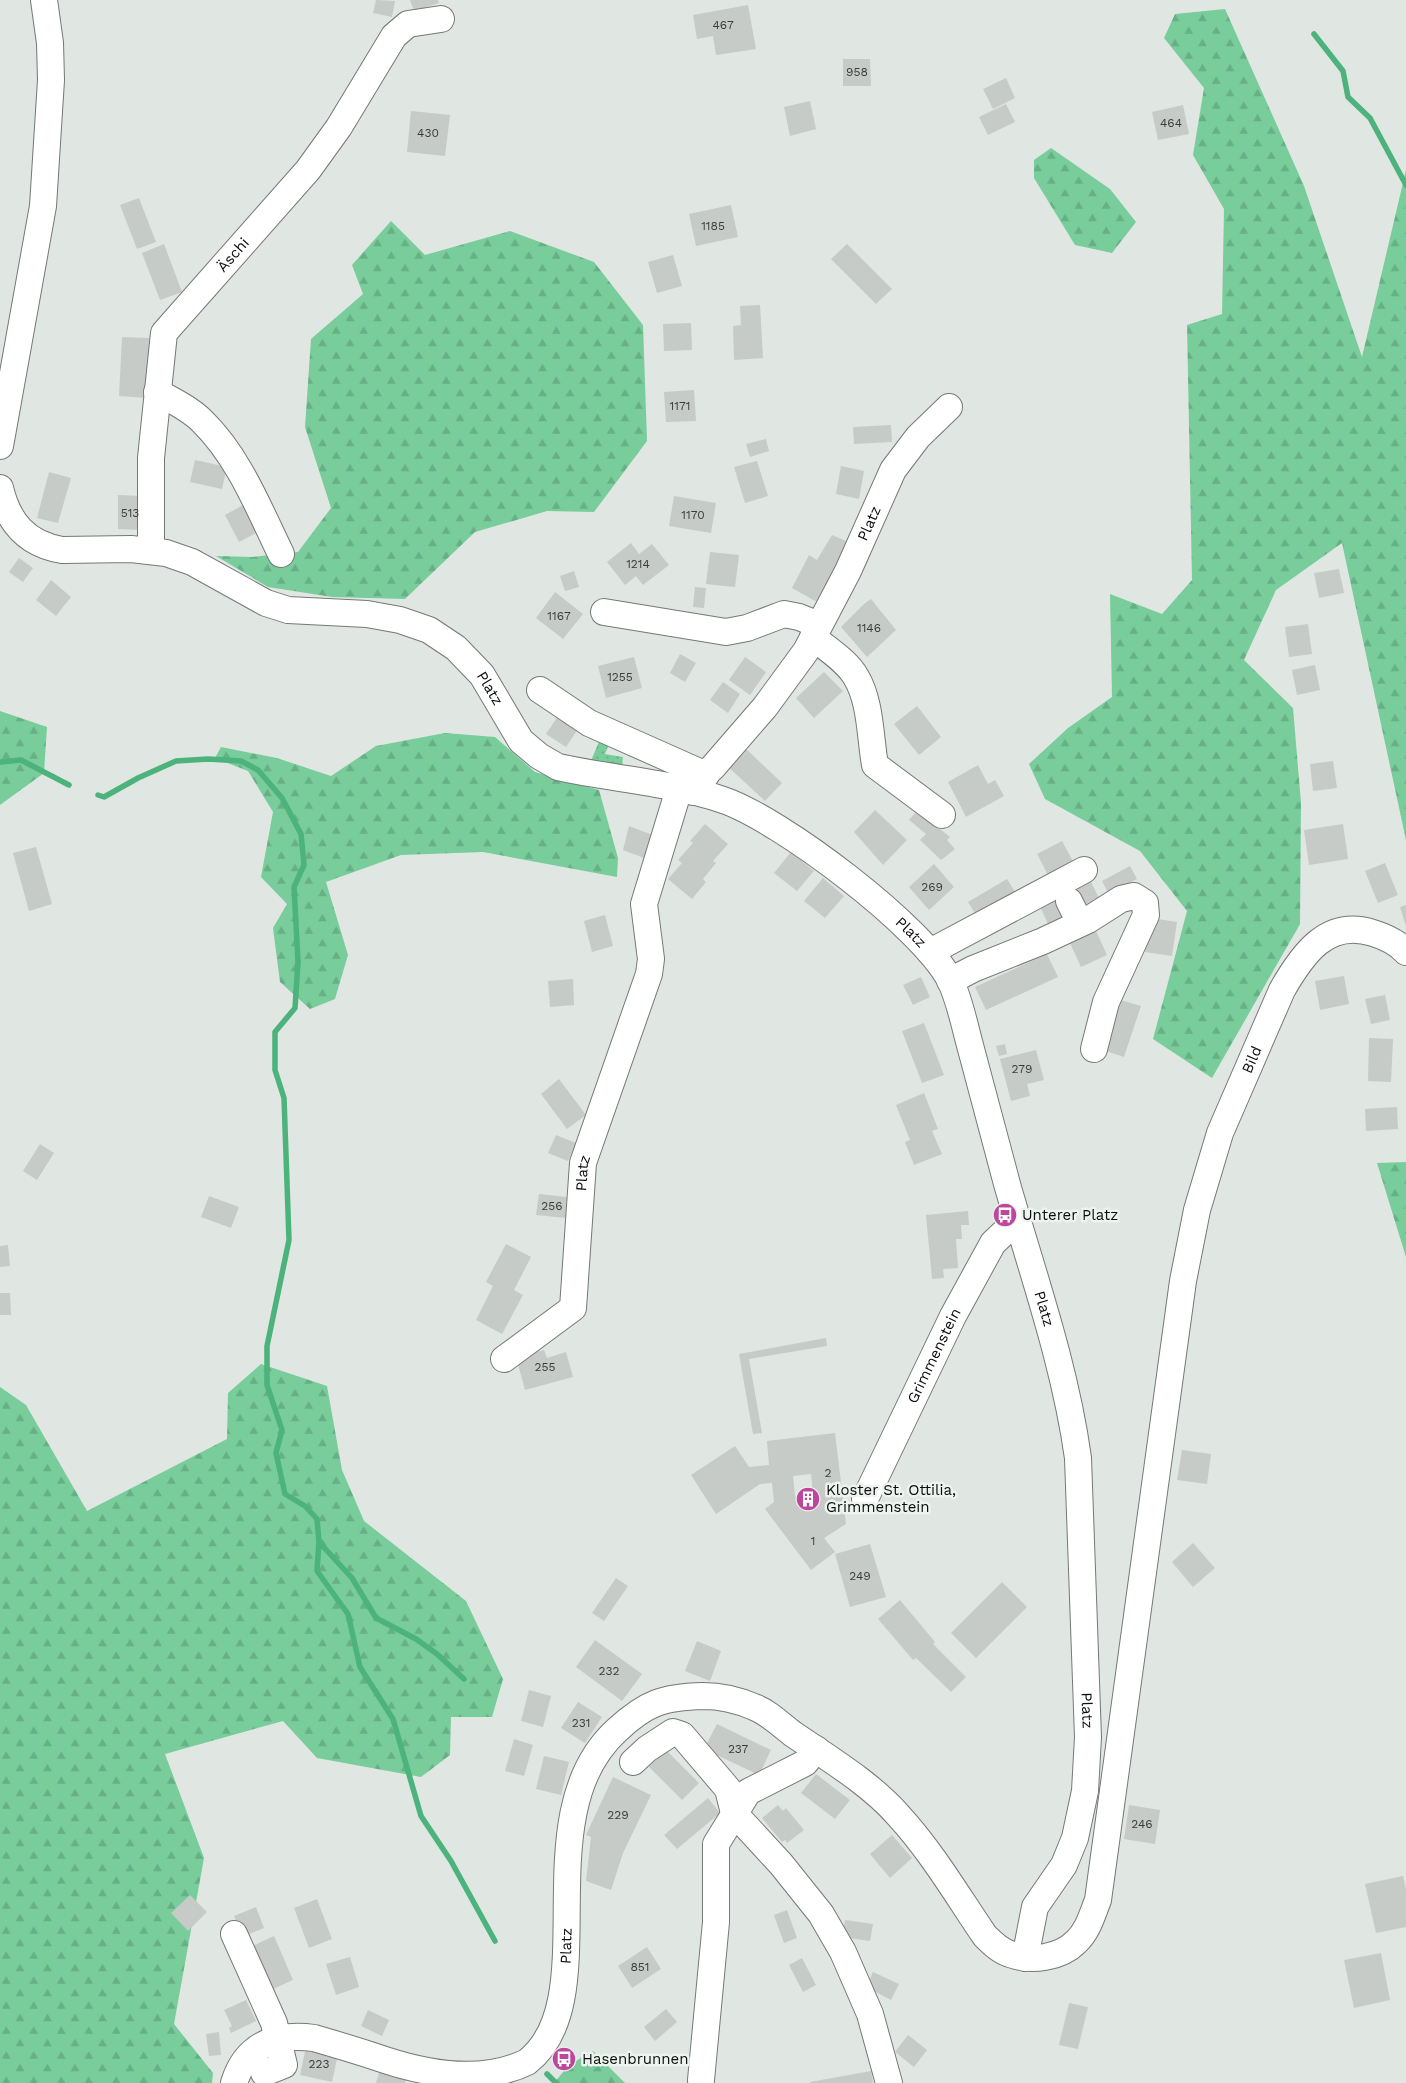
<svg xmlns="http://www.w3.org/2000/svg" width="1406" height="2083" viewBox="0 0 1406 2083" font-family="'Work Sans',sans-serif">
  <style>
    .forest { fill: url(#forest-firs) }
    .garden { fill: url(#garden-dots) }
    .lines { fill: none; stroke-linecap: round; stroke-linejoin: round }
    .stream { stroke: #4bb37b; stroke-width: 5.5 }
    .building { fill: #c6cbc7; fill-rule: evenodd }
    .minor-casing { stroke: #747976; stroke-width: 28 }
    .minor { stroke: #fff; stroke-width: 26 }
    .labels { text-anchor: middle; stroke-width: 5; stroke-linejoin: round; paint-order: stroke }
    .number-label { font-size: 12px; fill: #3a3d3b }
    .street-label { font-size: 15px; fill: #0c0e0c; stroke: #edf3ef }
    .poi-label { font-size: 15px; fill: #0c0e0c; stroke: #edf3ef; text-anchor: start }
  </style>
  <defs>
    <pattern id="forest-firs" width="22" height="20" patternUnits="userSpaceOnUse" patternTransform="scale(1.25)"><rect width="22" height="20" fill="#78cd9b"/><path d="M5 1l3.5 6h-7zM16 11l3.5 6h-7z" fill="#67af84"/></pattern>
    <pattern id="garden-dots" width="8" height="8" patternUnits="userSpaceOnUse" patternTransform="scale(1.25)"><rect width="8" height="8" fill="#78cd9b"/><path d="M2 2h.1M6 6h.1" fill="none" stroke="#67af84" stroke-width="1.8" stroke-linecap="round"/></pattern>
  </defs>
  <rect width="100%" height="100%" fill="#e0e6e2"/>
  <path class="forest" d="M1225,9L1304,186L1362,357L1406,170V840L1342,543L1276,590L1244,660L1293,708L1301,803L1300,924L1212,1078L1153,1039L1187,911L1140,851L1045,799L1029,764L1068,728L1112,697L1110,594L1162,614L1192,580L1187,325L1222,314L1224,209L1193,155L1204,88L1164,38L1175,14Z
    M1051,148L1110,189L1136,222L1112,253L1075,245L1034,178V160Z
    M391,221L425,255L510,231L594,262L643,325L647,441L594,512L547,511L475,532L405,599L332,597L268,587L216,556L252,557L298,552L331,508L305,427L311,339L363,294L352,265Z
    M0,711L47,727L44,773L0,805Z
    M445,733L495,737L535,772L599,790L618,858L617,877L483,852L401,855L326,882L348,955L335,999L310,1009L280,982L273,928L287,904L261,877L273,812L248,771L215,758L221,747L277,758L331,776L376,746Z
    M1406,1162V1257L1377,1163Z
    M261,1364L327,1386L342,1470L364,1521L466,1601L503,1679L492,1717H451L450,1755L421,1777L317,1758L283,1721L165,1754L204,1858L174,2024L213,2073L212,2083H0V1387L26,1405L87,1511L227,1439L228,1393Z
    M593,2051L625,2083H554L569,2065Z"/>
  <path class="garden" d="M602,734L611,739L605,754L623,757L622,766L591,761Z"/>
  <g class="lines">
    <path class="stream" d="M1314,34L1343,71L1348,97L1370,118L1406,185
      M0,762L21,760L69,785
      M98,795L104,797L138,778L176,761L208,759L241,761L258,770L282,798L301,834L304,865L294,887L298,962L295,1008L275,1032V1070L284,1098L289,1240L267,1346V1385L282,1430L276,1453L285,1494L305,1506L317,1519L319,1542L352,1578L376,1618L416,1639L437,1654L464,1679
      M319,1542L317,1571L348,1614L360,1667L393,1719L421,1816L451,1861L495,1941
      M547,2074L556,2083"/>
  </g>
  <path class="building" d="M376,0L395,1L392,17L373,13Z
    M410,0H438L439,3L414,11Z
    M748,5L756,49L716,55L713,36L697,39L693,15Z
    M843,59H870L871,86H843Z
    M1006,78L1015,98L993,109L983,89Z
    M810,101L816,129L790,136L784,107Z
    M1006,104L1015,122L988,135L979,117Z
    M1183,105L1189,134L1158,140L1152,112Z
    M411,111L450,115L445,156L407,152Z
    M139,198L156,242L137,249L120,205Z
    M731,205L738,237L696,246L689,214Z
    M164,244L182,292L160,300L142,253Z
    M847,244L892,289L876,304L831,259Z
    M673,255L682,286L657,293L648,262Z
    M760,305L763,358L734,360L733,326L741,325L740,306Z
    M691,323L692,350L664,351L663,324Z
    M122,337L149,338L146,398L119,396Z
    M694,390L696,421L666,422L664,392Z
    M891,425L892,442L854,444L853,427Z
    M766,439L769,451L750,457L746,444Z
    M195,460L227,467L222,489L190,482Z
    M757,461L768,496L745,503L734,467Z
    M841,466L864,471L859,499L836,494Z
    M49,472L71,478L58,523L37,518Z
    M118,495L143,496L142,530L118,529Z
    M674,496L716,503L711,533L669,526Z
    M245,504L260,531L239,542L225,515Z
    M832,535L848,542L817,602L792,588L809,555L817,560Z
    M631,543L639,554L652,544L669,565L643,585L636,576L625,585L607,562Z
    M710,552L739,555L735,587L706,584Z
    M19,558L33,568L23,582L9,572Z
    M1339,569L1344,593L1319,598L1314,573Z
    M574,571L579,587L565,591L560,576Z
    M51,580L71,597L56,616L36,600Z
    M695,587L706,588L704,608L693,607Z
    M555,592L583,614L563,639L536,618Z
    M871,599L896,630L867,657L841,627L864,604Z
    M1308,624L1312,654L1289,657L1285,627Z
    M680,654L696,663L685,682L670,673Z
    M634,657L642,688L606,698L598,666Z
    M745,657L766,672L750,695L729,680Z
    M1315,665L1320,690L1297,695L1292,670Z
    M824,672L843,691L814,718L796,698Z
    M723,682L740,694L728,713L710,700Z
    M917,706L941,737L919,755L894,724Z
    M560,713L580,726L566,747L546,734Z
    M744,747L782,783L765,801L727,766Z
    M1333,761L1337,788L1313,791L1310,764Z
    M978,765L988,784L995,780L1004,796L966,817L948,782Z
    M875,810L907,840L883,865L854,832Z
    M915,813L920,816L921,814L950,837L947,840L955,849L941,860L920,840L926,834L909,820Z
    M705,824L728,844L713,861L716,863L703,879L706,882L692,899L668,879L682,863L678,860L693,843L690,841Z
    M1343,824L1348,859L1309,865L1304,830Z
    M629,826L653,835L644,858L623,850Z
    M1062,841L1075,865L1050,879L1037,854Z
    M36,847L52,904L29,911L13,853Z
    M791,852L814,871L797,891L774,873Z
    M1385,863L1398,895L1378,903L1365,871Z
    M934,864L954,887L929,910L909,887Z
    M1130,866L1137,879L1109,894L1102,881Z
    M823,878L844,896L825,918L804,901Z
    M1007,879L1020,900L981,923L968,902Z
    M1091,882L1099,898L1081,907L1073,891Z
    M1058,899L1069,922L1051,930L1040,907Z
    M1406,905V926L1400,907Z
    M605,915L613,946L592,952L584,921Z
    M1151,918L1177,922L1172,956L1145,952Z
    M1096,931L1107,955L1081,967L1070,943Z
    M1047,954L1058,977L986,1010L975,987Z
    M1344,976L1349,1004L1320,1010L1315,981Z
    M921,977L930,997L913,1005L903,985Z
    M573,979L574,1005L550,1007L548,981Z
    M1385,995L1390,1020L1371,1024L1365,999Z
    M1117,999L1141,1006L1124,1057L1100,1049Z
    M924,1023L944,1075L922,1083L902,1031Z
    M1369,1038L1393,1039L1391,1082L1368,1081Z
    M1005,1044L1007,1054L999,1056L996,1046Z
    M1036,1050L1044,1080L1027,1084L1030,1096L1011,1101L1000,1059Z
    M559,1079L586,1115L567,1129L541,1094Z
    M924,1093L938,1129L932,1131L942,1154L914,1165L905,1142L910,1140L896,1105Z
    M1397,1107L1398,1129L1366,1131L1365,1109Z
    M556,1135L576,1143L568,1161L548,1153Z
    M40,1144L54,1153L37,1180L23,1171Z
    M539,1194L567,1197L566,1218L536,1215Z
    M209,1196L239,1207L231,1228L201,1217Z
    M968,1211L969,1225H961L962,1239H956L958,1268L943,1269L944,1278L932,1279L926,1215Z
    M506,1244L531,1257L514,1290L523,1295L502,1334L476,1320L493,1286L486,1282Z
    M8,1245L10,1266L0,1267V1246Z
    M0,1293H10L11,1315H0Z
    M826,1338L827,1346L749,1359L762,1433L753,1434L739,1354Z
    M544,1350L547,1358L566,1352L573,1377L525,1390L516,1357Z
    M835,1433L846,1524L824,1538L835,1552L811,1570L765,1509L774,1502L772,1483L760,1484L716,1514L691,1475L735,1446L749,1467L769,1465L767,1441ZM811,1474L813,1494L795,1496L793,1476Z
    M1182,1450L1211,1454L1207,1484L1177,1480Z
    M1193,1543L1215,1568L1193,1587L1172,1562Z
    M870,1544L886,1597L850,1607L835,1554Z
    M616,1578L628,1586L604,1621L592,1613Z
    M1002,1582L1027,1607L976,1658L951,1633Z
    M900,1600L935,1642L933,1644L966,1677L951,1692L916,1658L913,1660L878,1619Z
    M595,1640L642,1674L622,1701L576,1667Z
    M697,1641L721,1651L710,1681L685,1671Z
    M529,1690L551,1696L543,1727L521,1721Z
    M578,1702L602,1717L585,1743L561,1728Z
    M717,1724L771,1750L759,1775L704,1749Z
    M514,1739L533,1745L524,1776L505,1771Z
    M666,1750L699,1783L682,1800L649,1767Z
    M544,1756L569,1762L561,1795L536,1789Z
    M816,1774L850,1800L835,1819L801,1793Z
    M613,1777L651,1795L623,1853L611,1890L586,1881L591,1837L586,1835Z
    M708,1798L720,1813L677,1849L664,1835Z
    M778,1805L783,1811L786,1808L804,1830L787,1843L785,1840L782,1842L762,1818Z
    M1129,1805L1160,1810L1155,1844L1124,1839Z
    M892,1835L912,1858L890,1878L870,1854Z
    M1403,1876L1406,1889V1927L1376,1933L1365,1884Z
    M190,1895L207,1912L188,1931L171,1913Z
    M317,1899L332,1939L309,1948L294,1908Z
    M256,1907L264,1928L242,1937L234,1916Z
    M787,1910L797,1938L784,1943L774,1915Z
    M845,1920L873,1924L870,1941L842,1937Z
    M274,1936L293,1980L269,1991L250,1947Z
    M647,1947L661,1969L632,1988L618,1966Z
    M1381,1953L1390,2000L1354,2008L1344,1960Z
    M350,1957L359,1987L336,1995L326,1964Z
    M802,1958L816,1985L803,1992L789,1965Z
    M873,1972L899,1984L891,2000L866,1987Z
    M246,2000L256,2021L231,2033L229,2028L232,2026L224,2010Z
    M1069,2003L1088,2007L1078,2049L1059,2045Z
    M666,2009L677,2022L655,2041L644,2027Z
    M368,2010L389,2020L382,2036L361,2026Z
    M219,2032L221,2055L209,2056L206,2034Z
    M908,2035L927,2050L914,2067L895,2052Z
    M306,2047L338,2054L332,2082L300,2075Z
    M380,2070L406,2079L405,2083H376Z
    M871,2071L873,2083H810V2082Z"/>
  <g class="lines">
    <g class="minor-casing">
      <g id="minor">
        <path d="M157,392C172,400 190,409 202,421C239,457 259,509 281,554"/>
        <path d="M0,446L43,206L51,80L50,43L44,0"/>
        <path id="s1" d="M0,488C8,522 26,544 62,550L131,549L166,553L192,562L266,603L288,610L367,614L400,620L429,630L456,648L482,675L521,741L539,756L558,767C612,779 670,782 723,800C780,819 923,927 950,980C960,1000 965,1028 971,1049C983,1094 995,1139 1007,1184C1033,1275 1065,1364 1078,1458L1088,1737L1085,1791L1075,1838L1064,1865L1035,1907L1025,1958"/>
        <path id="s2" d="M151,550V458L164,333L308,170L339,127L394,36L408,24L441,19"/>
        <path d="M604,612L726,632L747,628L784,614L799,617L819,625"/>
        <path d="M813,637C827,649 847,661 856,677C871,702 870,737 875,765L942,815"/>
        <path d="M540,690L589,723L706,775"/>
        <path id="s3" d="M693,792L696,783L713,767L765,707L806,651L848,571L893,470L918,437L949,407"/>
        <path d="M1069,901L1080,923"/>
        <path d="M930,952L1084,870"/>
        <path d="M950,981L973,969L1043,941L1088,920L1121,899L1134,896L1145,903L1146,915L1106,1002L1094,1049"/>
        <path id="s4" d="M504,1359L573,1308L583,1163L649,974L651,959L644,904L679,789"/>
        <path id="s5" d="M865,1499L953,1316L993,1243L1011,1226L1018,1223"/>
        <path d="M633,1762L647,1749L673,1732L682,1735L728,1789L734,1813L781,1864L821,1914L843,1952L870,2014L889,2083"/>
        <path d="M234,1934L274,2023L284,2065L264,2073"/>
        <path d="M701,2080L716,1922V1844L748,1792L805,1763L816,1749"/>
        <path id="s6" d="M234,2083C246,2044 277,2033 314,2038C338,2045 362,2052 385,2060C431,2075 484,2083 527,2062C608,1999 522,1816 617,1730C646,1703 663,1697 703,1696C720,1696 738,1700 754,1707C768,1712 781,1725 793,1734C828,1758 871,1784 898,1815C932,1852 957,1895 985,1936C992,1943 1000,1951 1010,1954C1031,1962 1060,1958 1076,1942C1088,1931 1092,1915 1098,1900L1183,1281L1197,1210L1220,1133L1282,990C1302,955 1327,918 1373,933C1386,937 1397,942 1406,952"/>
      </g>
    </g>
    <use href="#minor" class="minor"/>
  </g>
  <defs>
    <g id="bus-disc" transform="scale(1.25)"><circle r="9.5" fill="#bd479d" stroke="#edf3ef"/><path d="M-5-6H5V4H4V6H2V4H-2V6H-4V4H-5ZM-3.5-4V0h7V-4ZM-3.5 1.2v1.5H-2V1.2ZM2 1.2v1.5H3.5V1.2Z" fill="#fff"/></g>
    <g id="building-disc" transform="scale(1.25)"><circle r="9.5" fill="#bd479d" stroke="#edf3ef"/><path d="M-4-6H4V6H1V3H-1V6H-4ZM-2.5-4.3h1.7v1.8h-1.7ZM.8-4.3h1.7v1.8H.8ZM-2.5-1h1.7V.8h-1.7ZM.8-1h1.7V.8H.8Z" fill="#fff"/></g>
  </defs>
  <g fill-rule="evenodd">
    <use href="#bus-disc" x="1005" y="1215"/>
    <use href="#building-disc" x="808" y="1499"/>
    <use href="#bus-disc" x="564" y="2059"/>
  </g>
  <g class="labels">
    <g class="number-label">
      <text x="723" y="29">467</text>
      <text x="857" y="76">958</text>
      <text x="1171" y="127">464</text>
      <text x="428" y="137">430</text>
      <text x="713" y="230">1185</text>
      <text x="680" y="410">1171</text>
      <text x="130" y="517">513</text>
      <text x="693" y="519">1170</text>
      <text x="638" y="568">1214</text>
      <text x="559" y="620">1167</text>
      <text x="869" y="632">1146</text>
      <text x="620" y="681">1255</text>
      <text x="932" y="891">269</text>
      <text x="1022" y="1073">279</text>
      <text x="552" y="1210">256</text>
      <text x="545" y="1371">255</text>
      <text x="828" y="1477">2</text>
      <text x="813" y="1545">1</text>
      <text x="860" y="1580">249</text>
      <text x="609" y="1675">232</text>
      <text x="581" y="1727">231</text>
      <text x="738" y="1753">237</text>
      <text x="618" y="1819">229</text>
      <text x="1142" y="1828">246</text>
      <text x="640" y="1971">851</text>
      <text x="319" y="2068">223</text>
    </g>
    <g class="street-label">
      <text dy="5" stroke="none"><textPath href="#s2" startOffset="322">Äschi</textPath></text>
      <text dy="5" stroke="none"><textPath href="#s3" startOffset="324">Platz</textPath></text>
      <text dy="5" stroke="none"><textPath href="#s1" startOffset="562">Platz</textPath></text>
      <text dy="5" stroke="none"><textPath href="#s1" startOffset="1068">Platz</textPath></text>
      <text dy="5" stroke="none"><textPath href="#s6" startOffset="2161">Bild</textPath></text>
      <text dy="5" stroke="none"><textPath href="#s4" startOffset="221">Platz</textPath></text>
      <text dy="5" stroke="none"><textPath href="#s1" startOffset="1472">Platz</textPath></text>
      <text dy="5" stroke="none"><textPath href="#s5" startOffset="159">Grimmenstein</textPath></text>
      <text dy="5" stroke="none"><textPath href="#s1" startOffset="1878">Platz</textPath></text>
      <text dy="5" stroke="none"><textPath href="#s6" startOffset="448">Platz</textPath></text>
    </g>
    <g class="poi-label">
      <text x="1022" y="1220">Unterer Platz</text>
      <text x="826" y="1495">Kloster St. Ottilia,<tspan x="826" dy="17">Grimmenstein</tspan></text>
      <text x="582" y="2064">Hasenbrunnen</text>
    </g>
  </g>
</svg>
